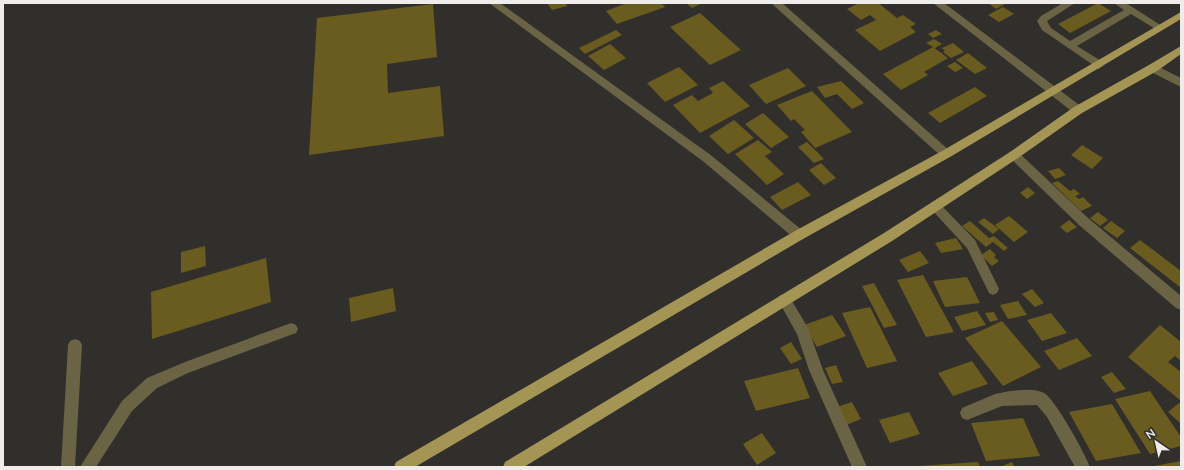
<svg xmlns="http://www.w3.org/2000/svg" width="1184" height="470" viewBox="0 0 1184 470" font-family="Lato,sans-serif">
  <style>
    .building { fill: #6a5c1f }
    .lines { fill: none; stroke-linecap: round; stroke-linejoin: round }
    .minor { fill: #6a6344; fill-rule: evenodd }
    .major { fill: #a59555; fill-rule: evenodd }
  </style>
  <rect width="100%" height="100%" fill="#302f2b"/>
  <path class="building" d="M547,3H566L567,6L552,10Z
    M627,3H661L665,7L617,24L606,11Z
    M686,3H703L692,8Z
    M859,3H878L897,18L903,15L916,24L910,27L916,32L880,51L855,30L876,20L870,15L861,20L847,9Z
    M988,3H1007L996,9Z
    M1098,3L1111,11L1070,33L1058,24Z
    M433,4L437,57L387,64L388,93L440,86L444,136L309,155L317,18Z
    M1003,7L1014,14L999,22L988,15Z
    M700,13L741,50L710,65L670,27Z
    M616,30L622,35L585,54L579,48Z
    M936,30L942,34L933,38L928,34Z
    M934,39L942,44L935,48L926,43Z
    M953,43L964,52L951,58L943,52L945,51L942,48Z
    M610,44L626,58L604,70L588,56Z
    M933,47L948,58L924,72L928,75L901,90L883,74Z
    M968,53L987,68L975,74L956,60Z
    M955,62L963,68L955,72L947,66Z
    M679,67L698,85L665,102L647,83Z
    M788,68L806,86L766,104L749,85Z
    M723,81L750,106L700,133L673,105L692,95L698,101L713,93L709,88Z
    M841,81L864,103L852,109L837,94L825,98L817,87Z
    M975,87L987,96L940,123L928,113Z
    M812,91L852,132L815,148L801,132L805,130L794,119L791,121L777,105Z
    M763,113L789,137L771,148L745,124Z
    M734,120L754,138L728,154L709,136Z
    M758,140L772,152L765,156L784,174L767,185L735,154Z
    M807,142L824,159L814,163L798,147Z
    M1082,145L1103,158L1092,169L1071,155Z
    M821,163L836,178L824,185L809,170Z
    M1059,168L1066,175L1055,179L1048,171Z
    M1058,181L1070,191L1074,189L1080,194L1075,196L1079,199L1083,197L1092,206L1081,211L1052,183Z
    M798,182L811,195L782,210L770,197Z
    M1028,187L1035,193L1027,199L1020,193Z
    M1098,212L1108,220L1100,226L1090,218Z
    M1009,216L1028,232L1014,242L995,225Z
    M984,218L999,229L993,234L978,222Z
    M1069,220L1077,227L1067,233L1060,227Z
    M970,221L989,238L994,236L1008,248L1004,251L993,242L986,247L962,226Z
    M1111,221L1125,231L1117,238L1103,228Z
    M956,238L963,249L941,253L935,243Z
    M1140,240L1181,271V288L1130,248Z
    M205,246L206,266L181,273V252Z
    M990,249L996,255L994,257L999,261L992,266L981,255Z
    M920,251L929,263L908,272L899,260Z
    M266,258L271,302L152,339L151,292Z
    M923,275L954,332L926,337L897,280Z
    M967,277L980,303L945,307L933,281Z
    M874,283L897,325L884,328L862,286Z
    M393,288L396,311L351,322L349,298Z
    M1032,289L1044,303L1035,307L1022,294Z
    M1018,301L1027,315L1008,319L1000,305Z
    M870,307L897,361L867,368L842,313Z
    M977,311L986,325L962,331L954,317Z
    M994,312L998,320L990,322L985,313Z
    M1051,313L1067,333L1042,341L1027,320Z
    M832,315L846,336L817,347L804,325Z
    M1002,321L1041,367L1003,386L965,338Z
    M1160,325L1181,342V361L1175,356L1168,362L1181,372V401L1128,357Z
    M1077,338L1092,356L1059,370L1044,351Z
    M791,342L802,359L791,364L780,348Z
    M972,361L988,384L953,396L938,373Z
    M836,365L843,382L832,384L825,368Z
    M798,368L810,398L756,411L744,381Z
    M1112,372L1126,389L1114,393L1101,377Z
    M1150,391L1181,437V446L1150,454L1115,399Z
    M852,402L861,419L846,425L837,407Z
    M1179,403L1181,404V424L1168,412Z
    M1112,404L1141,453L1096,461L1069,412Z
    M909,412L920,434L890,443L879,420Z
    M1023,418L1040,456L986,461L971,423Z
    M762,433L776,453L757,465L743,444Z
    M1181,461V467H1154V466Z
    M978,462L980,467H918V466Z
    M1012,462L1015,467H1000Z"/>
  <g class="lines">
    <path class="minor" d="M489,3H500L712,156L803,231L805,235L803,239L799,240L795,239L704,162Z
      M771,3H782L950,151L952,154L950,157H942Z
      M933,3H944L1082,107L1083,110L1082,113H1074Z
      M1063,3H1075L1047,21L1051,28L1070,41L1124,10L1114,3H1126L1165,28L1160,31L1157,30L1131,14L1077,46L1103,62L1104,65L1099,69L1042,30L1037,21L1041,16Z
      M1153,64L1181,78V87L1149,71L1148,68L1149,65Z
      M1014,151L1018,152L1087,217L1181,296V310L1176,308L1079,225L1010,158L1008,155L1010,152Z
      M935,201L939,203L975,240L999,289L997,293L993,295L989,293L967,248L931,209L929,206L931,203Z
      M784,294L789,296L808,328L823,370L867,467H852L809,370L797,334L778,300L779,296Z
      M291,323L296,325L298,329L296,333L188,373L157,388L132,411L96,467H80L122,401L147,378L185,362Z
      M75,339L80,341L82,345L75,467H61L68,345L70,341Z
      M1010,391C1020,390 1035,388 1044,393C1055,399 1085,453 1090,467H1075L1047,417L1037,405L1002,406L967,420L962,418L960,413L962,408L995,394Z"/>
    <path class="major" d="M1181,12V19L950,157L803,239L415,467H394L396,462L795,231L942,151Z
      M1181,46V54L1157,71L1082,113L1018,158L892,241L524,467H503L505,462L884,233L1010,152L1074,107L1149,65Z"/>
  </g>
  <rect width="1184" height="470" fill="none" stroke="#eeedeb" stroke-width="8"/>
  <g transform="translate(1156 442) rotate(326)" stroke="#302f2b" stroke-width="3" paint-order="stroke">
  <path d="M0-3L7 15L0 10L-7 15Z" fill="#eeedeb"/>
  <text y="-6" font-size="11" font-weight="bold" text-anchor="middle" fill="#eeedeb">N</text>
  </g>
</svg>
